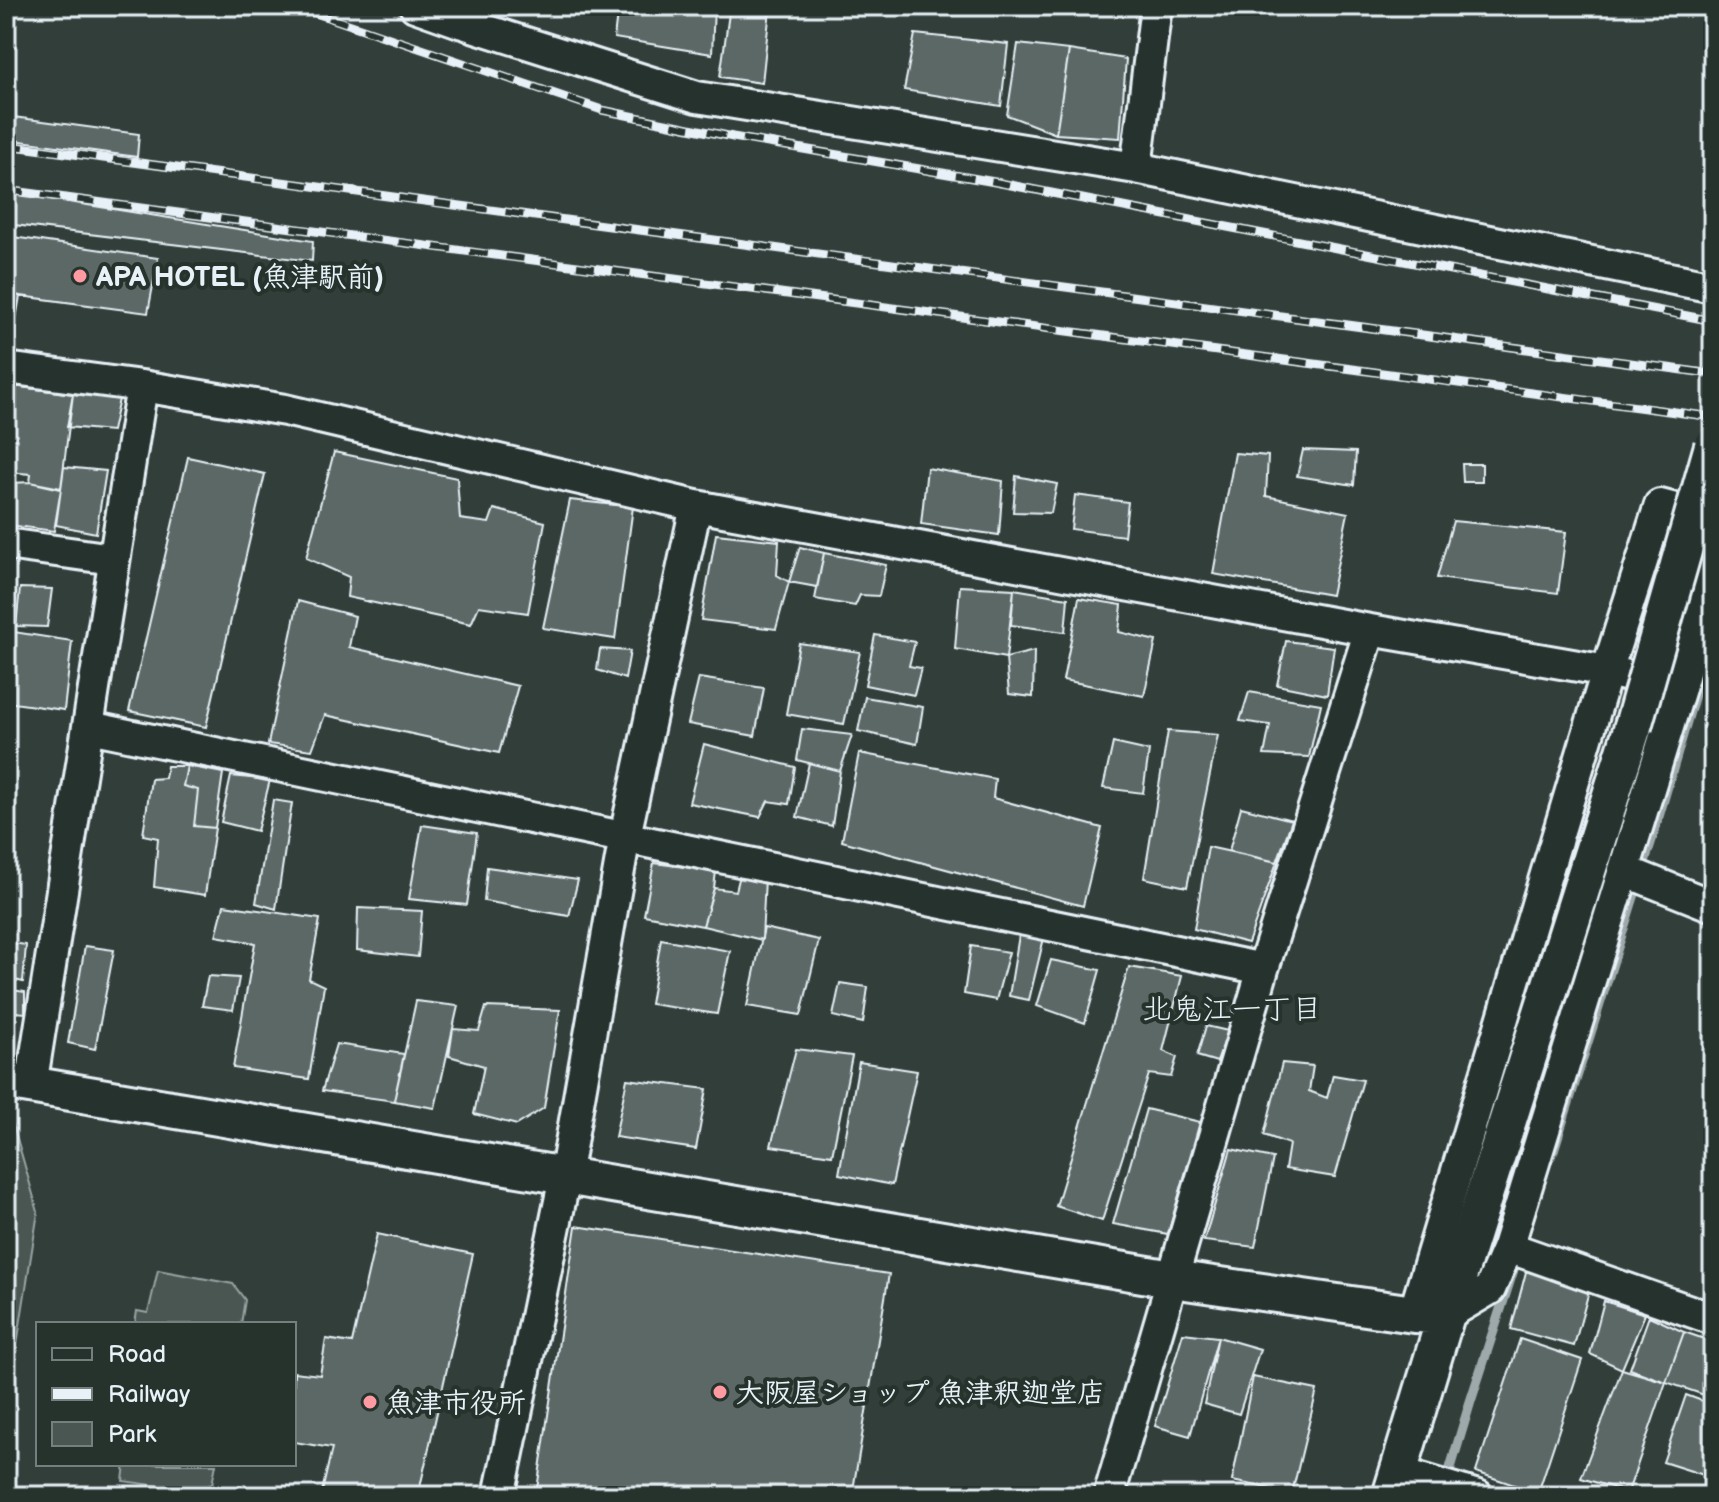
<svg xmlns="http://www.w3.org/2000/svg" width="1719" height="1502" viewBox="0 0 1719 1502" font-family="'Balsamiq Sans','Klee One',sans-serif">
  <style>
    .green { fill: #495651; stroke: #98a4a4; stroke-width: 2 }
    .lines { fill: none; stroke-linecap: round; stroke-linejoin: round }
    .stream { stroke: #9ea9ab; stroke-width: 10 }
    .building { fill: #5c6865; stroke: #e8f1f8; stroke-width: 2 }
    .minor-casing { stroke: #e8f1f8; stroke-width: 36 }
    .tertiary-casing { stroke: #e8f1f8; stroke-width: 42 }
    .minor { stroke: #26332d; stroke-width: 30 }
    .tertiary { stroke: #26332d; stroke-width: 36 }
    .rail-casing { stroke: #e8f1f8; stroke-width: 9 }
    .rail { stroke: #26332d; stroke-width: 6; stroke-dasharray: 18; stroke-linecap: butt }
    .tertiary-bridge-casing { stroke: #e8f1f8; stroke-width: 42; stroke-linecap: butt }
    .tertiary-bridge { stroke: #26332d; stroke-width: 36 }
    .poi-dot { fill: #ff9aa2; stroke: #26332d; stroke-width: 3 }
    .labels { text-anchor: middle; stroke-width: 8; stroke-linejoin: round; paint-order: stroke }
    .poi-label { font-size: 28px; font-weight: bold; fill: #e8f1f8; stroke: #26332d; text-anchor: start }
    .neighbourhood-label { font-size: 30px; fill: #e8f1f8; stroke: #26332d }
  </style>
  <rect width="100%" height="100%" fill="#323e39"/>
  <filter id="ink" filterUnits="userSpaceOnUse"><feTurbulence type="fractalNoise" baseFrequency=".0125" numOctaves="2"/><feDisplacementMap in="SourceGraphic" scale="16" xChannelSelector="R" yChannelSelector="G"/><feConvolveMatrix kernelMatrix="1 2 1 2 8 2 1 2 1" color-interpolation-filters="sRGB"/></filter>
  <g filter="url(#ink)">
    <path class="green" d="M6,1121H12L38,1212L6,1414Z
      M158,1270L233,1284L245,1300L241,1324H135L137,1311L148,1313Z
      M125,1464H216L212,1484L195,1491L123,1481Z"/>
    <g class="lines">
      <path class="stream" d="M1552,1155L1654,832L1713,632
        M1446,1483L1470,1403L1515,1265"/>
    </g>
    <path class="building" d="M618,6H714L712,54L614,38Z
      M730,6H754L770,9L762,83L720,77Z
      M915,34L1008,44L1001,106L904,90Z
      M1018,44L1069,50L1056,134L1007,115Z
      M1069,50L1126,59L1120,138L1056,134Z
      M6,116L139,134L137,157L6,139Z
      M6,192L313,241L312,261L6,224Z
      M6,236L158,258L148,313L6,294Z
      M6,294L20,296L12,341L6,340Z
      M13,386L73,394L61,488L30,482L31,474L6,472V431Z
      M73,394L119,399L112,431L67,427Z
      M1303,450L1356,452L1354,485L1297,476Z
      M334,452L457,478L460,519L489,523L494,509L545,522L528,613L479,606L471,624L347,597L349,577L306,558Z
      M1235,453L1268,456L1266,496L1348,513L1331,595L1213,574Z
      M188,457L265,474L206,727L129,711Z
      M1462,464H1482V482H1463Z
      M64,467L106,471L96,533L56,525Z
      M927,468L1003,481L999,535L921,524Z
      M1016,476L1057,484L1051,513L1013,512Z
      M30,482L61,489L54,531L9,525L13,483Z
      M1075,495L1128,502L1124,536L1071,529Z
      M570,500L633,507L615,639L543,628Z
      M1453,521L1566,532L1558,593L1437,578Z
      M716,534L779,541L777,575L789,582L776,629L701,620Z
      M800,547L824,553L817,587L789,582Z
      M824,553L886,565L879,596L860,595L855,606L815,599Z
      M960,586L1014,589L1006,658L955,649Z
      M20,588L52,589L47,627L16,626Z
      M1014,589L1068,598L1065,632L1011,625Z
      M6,590H10L7,631L72,641L64,710L6,702Z
      M1079,598L1122,605L1119,632L1156,641L1144,696L1063,680Z
      M298,601L355,616L349,647L518,686L499,753L325,715L312,750L268,744Z
      M875,635L915,642L909,666L921,668L914,695L865,685Z
      M1286,641L1334,647L1327,695L1277,685Z
      M799,643L860,652L844,724L786,714Z
      M600,649L630,651L625,679L597,670Z
      M1034,651L1033,697L1009,694L1006,658Z
      M699,678L764,688L755,736L688,724Z
      M1249,692L1321,704L1309,757L1264,755L1270,725L1240,721Z
      M865,697L923,707L917,744L858,731Z
      M802,729L852,735L840,771L797,760Z
      M1168,731L1218,735L1187,887L1144,878Z
      M1113,743L1149,751L1143,793L1103,788Z
      M704,744L795,767L789,804L768,801L760,817L689,803Z
      M859,753L995,779L993,798L1102,828L1083,906L842,841Z
      M809,763L840,771L832,826L797,817Z
      M167,766H187L183,786L198,790L194,826L215,828L205,895L154,887L158,838L143,835L151,779L165,778Z
      M187,766L223,773L215,828L194,826L198,790L183,786Z
      M231,776L270,780L257,831L221,822Z
      M273,800L292,803L276,909L256,903Z
      M1241,807L1292,820L1277,862L1229,851Z
      M422,825L477,833L467,905L409,899Z
      M1208,847L1277,862L1248,943L1194,929Z
      M654,863L716,871L714,888L703,926L644,915Z
      M487,867L578,880L569,916L484,901Z
      M740,875L765,878L762,940L703,926L714,888L736,891Z
      M224,905L320,919L309,979L324,986L309,1079L233,1068L255,943L216,936Z
      M358,908L422,911L418,957L357,950Z
      M764,928L819,940L801,1015L747,1006Z
      M1019,935L1044,938L1029,1000L1009,996Z
      M661,939L730,951L717,1014L650,1004Z
      M6,942L26,945L23,982L6,978Z
      M85,946L114,950L95,1049L68,1043Z
      M971,946L1009,952L996,1000L964,994Z
      M1051,960L1100,970L1085,1023L1037,1006Z
      M1129,967L1182,976L1163,1051L1177,1057L1171,1077L1149,1074L1102,1221L1056,1206Z
      M208,976L239,978L233,1010L202,1006Z
      M840,983L868,987L863,1023L833,1016Z
      M6,989L25,992V1013L6,1011Z
      M416,1001L458,1006L435,1108L394,1101Z
      M486,1007L560,1010L544,1108L517,1125L474,1114L484,1066L449,1056L453,1029L479,1031Z
      M1206,1026L1228,1031L1217,1062L1197,1056Z
      M336,1044L404,1054L394,1101L322,1091Z
      M796,1049L852,1056L832,1155L771,1146Z
      M859,1062L917,1071L892,1185L839,1174Z
      M1282,1063L1313,1066L1309,1091L1327,1098L1333,1075L1363,1080L1335,1177L1285,1169L1289,1144L1264,1135Z
      M627,1079L707,1089L696,1149L615,1137Z
      M1146,1109L1200,1122L1168,1234L1113,1224Z
      M1231,1149L1273,1158L1255,1247L1204,1241Z
      M576,1226L889,1274L852,1496H536Z
      M377,1234L473,1254L418,1496H321L332,1448L294,1442V1372L320,1375L326,1339L352,1343Z
      M1527,1268L1589,1291L1574,1346L1511,1329Z
      M1604,1301L1645,1314L1622,1369L1590,1354Z
      M1649,1316L1684,1332L1666,1382L1630,1369Z
      M1684,1332L1713,1342V1379L1707,1396L1666,1382Z
      M1183,1333L1218,1337L1190,1436L1155,1426Z
      M1218,1337L1260,1349L1239,1414L1204,1404Z
      M1520,1339L1582,1360L1538,1493L1476,1472Z
      M1622,1369L1666,1382L1628,1492L1581,1478Z
      M1253,1377L1317,1390L1292,1493L1232,1481Z
      M1686,1395L1713,1405V1468L1710,1477L1663,1462Z"/>
    <g class="lines">
      <g class="minor-casing">
        <path id="minor" d="M415,6L463,23L697,97L1136,168L1713,287
          M1136,168L1156,6
          M6,368L142,386L285,410L696,506L1370,630L1607,671L1680,688L1508,1247L1490,1289L1446,1315
          M6,544L113,559
          M1680,688L1713,559
          M89,727L1263,969
          M1625,871L1713,906
          M31,1086L142,386
          M1508,1247L1713,1319
          M1414,1314L1607,671L1660,505L1713,519
          M1398,1472L1478,1496
          M499,1496L565,1177L625,836L696,506
          M1109,1496L1263,969L1370,630"/>
      </g>
      <g class="tertiary-casing">
        <path id="tertiary" d="M6,1081L1172,1279L1414,1314L1446,1315
          M1391,1496L1446,1315L1633,726"/>
      </g>
      <use href="#minor" class="minor"/>
      <use href="#tertiary" class="tertiary"/>
      <g class="rail-casing">
        <path id="rail" d="M295,6L602,110L733,137L995,182L1713,321
          M6,145L1713,374
          M6,190L1713,417"/>
      </g>
      <use href="#rail" class="rail"/>
      <g class="tertiary-bridge-casing">
        <path id="tertiary-bridge" d="M1633,726L1713,446"/>
      </g>
      <use href="#tertiary-bridge" class="tertiary-bridge"/>
    </g>
  </g>
  <g class="poi-dot">
    <circle cx="80" cy="276" r="8"/>
    <circle cx="720" cy="1392" r="8"/>
    <circle cx="370" cy="1402" r="8"/>
  </g>
  <g class="labels">
    <g class="poi-label">
      <text x="96" y="286">APA HOTEL (魚津駅前)</text>
      <text x="736" y="1402">大阪屋ショップ 魚津釈迦堂店</text>
      <text x="386" y="1412">魚津市役所</text>
    </g>
    <g class="neighbourhood-label">
      <text x="1232" y="1019">北鬼江一丁目</text>
    </g>
  </g>
  <rect width="1719" height="1502" fill="none" stroke="#26332d" stroke-width="32"/>
  <rect x="16" y="16" width="1687" height="1470" fill="none" stroke="#e8f1f8" stroke-width="3" filter="url(#ink)"/>
  <rect x="36" y="1322" width="260" height="144" fill="#26332d" stroke="#747f7e" stroke-width="2"/>
  <rect x="52" y="1348" width="40" height="12" fill="#26332d" stroke="#747f7e" stroke-width="2"/>
  <text x="108" y="1362" font-size="24" fill="#e8f1f8">Road</text>
  <rect x="52" y="1388" width="40" height="12" fill="#e8f1f8" stroke="#747f7e" stroke-width="2"/>
  <text x="108" y="1402" font-size="24" fill="#e8f1f8">Railway</text>
  <rect x="52" y="1422" width="40" height="24" fill="#495651" stroke="#747f7e" stroke-width="2"/>
  <text x="108" y="1442" font-size="24" fill="#e8f1f8">Park</text>
</svg>
